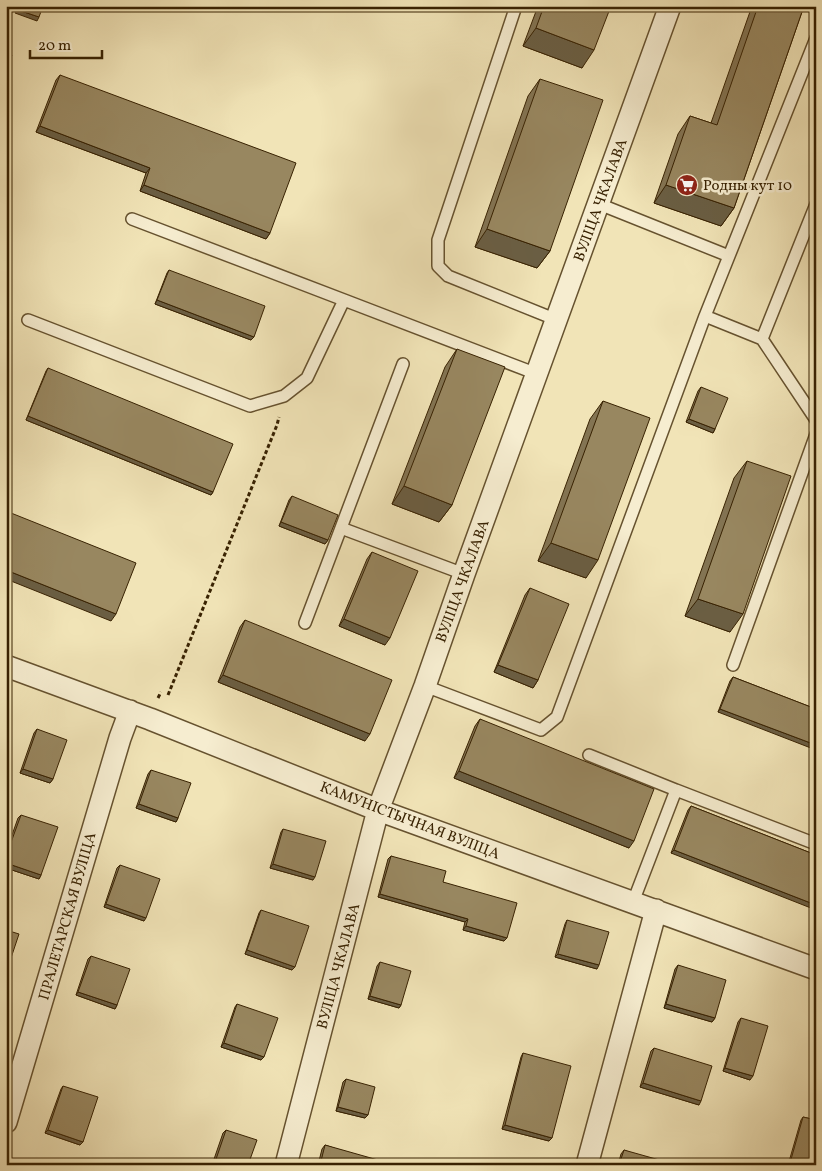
<svg xmlns="http://www.w3.org/2000/svg" width="822" height="1171" viewBox="0 0 822 1171" font-family="Vollkorn,serif">
  <style>
    .lines { fill: none; stroke-linecap: round; stroke-linejoin: round }
    .lane-casing { stroke: #66522f; stroke-width: 14 }
    .street-casing { stroke: #66522f; stroke-width: 24 }
    .path { stroke: #382202; stroke-width: 3; stroke-dasharray: 4 2.5; stroke-linecap: butt }
    .lane { stroke: #f6edd0; stroke-width: 11 }
    .street { stroke: #f6edd0; stroke-width: 21 }
    .wall { fill: #837453; stroke: #382202 }
    .shaded-wall { fill: #6a5e43; stroke: #382202 }
    .building { fill: #988760; stroke: #382202 }
    .labels { text-anchor: middle; stroke-width: 5; stroke-linejoin: round; paint-order: stroke }
    .poi-label { font-size: 15px; fill: #382202; stroke: #f6edd0; text-anchor: start }
    .street-label { font-size: 15px; fill: #382202; stroke: #f6edd0 }
  </style>
  <rect width="100%" height="100%" fill="#f1e4b7"/>
  <filter id="stains"><feTurbulence type="fractalNoise" baseFrequency=".004" numOctaves="4"/><feColorMatrix values="0 0 0 0 .2 0 0 0 0 .09 0 0 0 0 .02 0 0 0 .5 -.17"/></filter>
  <radialGradient id="worn" r=".72"><stop offset=".6" stop-color="#630" stop-opacity="0"/><stop offset="1" stop-color="#630" stop-opacity=".3"/></radialGradient>
  <g class="lines">
    <g class="lane-casing">
      <path id="lane" d="M516,6L438,240V266L448,276L557,320
        M599,204L729,256L816,38
        M132,219L344,300
        M705,316L762,339L816,420
        M28,320L250,406L284,396L307,378L344,300L537,374
        M762,339L816,204
        M341,528L464,574
        M305,623L403,364
        M733,665L816,434
        M425,686L541,730L557,717L705,316L729,256
        M589,755L676,790L633,902
        M676,790L816,844"/>
    </g>
    <g class="street-casing">
      <path id="street" d="M6,666L150,719L378,810L816,969
        M6,1122L120,738L130,711
        M286,1165L378,810L425,686L464,574L670,6
        M587,1165L656,910"/>
    </g>
    <path class="path" d="M168,695L277,425L279,417
      M158,698L161,692"/>
    <use href="#lane" class="lane"/>
    <use href="#street" class="street"/>
  </g>
  <path class="wall" d="M538,6H611L582,68L523,46Z
    M752,6H804L734,208L721,226L654,203L678,134L690,116L711,123Z
    M60,75L270,233L266,239L140,191L146,173L36,132L56,80Z
    M540,79L550,251L537,268L475,247L528,96Z
    M169,270L254,337L251,340L155,304L167,273Z
    M457,349L452,505L439,522L392,504L445,367Z
    M48,368L213,492L211,495L26,420L46,371Z
    M701,387L715,429L713,433L686,422L698,391Z
    M603,401L586,578L538,561L590,419Z
    M747,461L730,632L685,616L734,478Z
    M292,496L328,540L325,544L279,526L289,500Z
    M372,552L385,645L339,626L367,559Z
    M530,588L538,680L533,688L494,672L525,595Z
    M245,620L365,741L218,682L240,627Z
    M733,677L816,709L718,712L730,681Z
    M480,719L629,848L454,778L475,726Z
    M37,729L53,779L50,783L20,773L34,733Z
    M151,770L178,818L176,822L136,808L148,774Z
    M691,806L816,855L671,853L688,810Z
    M21,815L41,875L39,879L6,868V852L18,818Z
    M283,829L313,880L270,868L281,832Z
    M391,856L443,882L507,938L504,941L463,930L465,922L378,897L388,859Z
    M120,865L144,921L104,907L117,868Z
    M261,910L292,970L245,954L259,913Z
    M567,920L597,969L555,957L565,924Z
    M91,956L117,1005L115,1009L76,995L88,959Z
    M380,962L401,1005L399,1008L368,999L377,966Z
    M678,965L715,1018L712,1022L664,1008L675,969Z
    M237,1004L261,1060L221,1047L235,1007Z
    M741,1018L750,1080L723,1071L738,1022Z
    M654,1048L699,1105L640,1087L651,1051Z
    M523,1053L552,1138L549,1141L502,1129L521,1057Z
    M346,1079L368,1115L365,1118L336,1111L343,1082Z
    M63,1086L83,1142L80,1145L45,1133L61,1089Z
    M803,1117L816,1120V1165H788L801,1120Z
    M226,1130L248,1165H212L223,1133Z
    M325,1145L385,1165H318L322,1149Z
    M624,1150L662,1165H618L621,1154Z"/>
  <path class="shaded-wall" d="M18,10L39,17L37,21L15,13Z
    M536,28L594,50L582,68L523,46Z
    M40,126L150,168L146,173L36,132Z
    M144,185L270,233L266,239L140,191Z
    M666,185L734,208L721,226L654,203Z
    M487,229L550,251L537,268L475,247Z
    M157,300L254,337L251,340L155,304Z
    M28,416L213,492L211,495L26,420Z
    M689,419L715,429L713,433L686,422Z
    M404,486L452,505L439,522L392,504Z
    M281,522L328,540L325,544L279,526Z
    M551,543L598,560L586,578L538,561Z
    M6,570L116,614L111,621L6,579Z
    M698,599L743,614L730,632L685,616Z
    M344,619L390,638L385,645L339,626Z
    M498,665L538,680L533,688L494,672Z
    M223,675L370,734L365,741L218,682Z
    M720,709L816,745V750L718,712Z
    M23,769L53,779L50,783L20,773Z
    M459,771L634,841L629,848L454,778Z
    M139,804L178,818L176,822L136,808Z
    M674,850L816,905V910L671,853Z
    M6,863L41,875L39,879L6,868Z
    M273,864L315,877L313,880L270,868Z
    M380,894L468,919L465,922L378,897Z
    M106,904L146,918L144,921L104,907Z
    M466,926L507,938L504,941L463,930Z
    M247,950L295,967L292,970L245,954Z
    M558,954L599,965L597,969L555,957Z
    M78,992L117,1005L115,1009L76,995Z
    M370,996L401,1005L399,1008L368,999Z
    M666,1004L715,1018L712,1022L664,1008Z
    M224,1043L264,1057L261,1060L221,1047Z
    M725,1068L753,1076L750,1080L723,1071Z
    M643,1083L701,1101L699,1105L640,1087Z
    M338,1107L368,1115L365,1118L336,1111Z
    M505,1125L552,1138L549,1141L502,1129Z
    M48,1130L83,1142L80,1145L45,1133Z"/>
  <path class="building" d="M19,6H43L39,17L18,10Z
    M544,6H611L594,50L536,28Z
    M758,6H804L734,208L666,185L690,116L717,125Z
    M6,53L12,55L6,71Z
    M60,75L296,163L270,233L144,185L150,168L40,126Z
    M540,79L603,100L550,251L487,229Z
    M169,270L265,306L254,337L157,300Z
    M457,349L505,367L452,505L404,486Z
    M48,368L233,444L213,492L28,416Z
    M701,387L728,398L715,429L689,419Z
    M603,401L650,418L598,560L551,543Z
    M747,461L791,476L743,614L698,599Z
    M292,496L338,515L328,540L281,522Z
    M6,511L136,563L116,614L6,570Z
    M372,552L418,571L390,638L344,619Z
    M530,588L569,604L538,680L498,665Z
    M245,620L392,680L370,734L223,675Z
    M733,677L816,709V745L720,709Z
    M480,719L654,789L634,841L459,771Z
    M37,729L67,740L53,779L23,769Z
    M151,770L191,783L178,818L139,804Z
    M691,806L816,855V905L674,850Z
    M21,815L58,827L41,875L6,863V856Z
    M283,829L326,841L315,877L273,864Z
    M391,856L446,871L443,882L517,903L507,938L466,926L468,919L380,894Z
    M120,865L160,879L146,918L106,904Z
    M261,910L309,926L295,967L247,950Z
    M567,920L609,932L599,965L558,954Z
    M6,930L19,934L9,964H6Z
    M91,956L130,969L117,1005L78,992Z
    M380,962L411,971L401,1005L370,996Z
    M678,965L726,980L715,1018L666,1004Z
    M237,1004L278,1018L264,1057L224,1043Z
    M741,1018L768,1026L753,1076L725,1068Z
    M654,1048L712,1066L701,1101L643,1083Z
    M523,1053L571,1066L552,1138L505,1125Z
    M346,1079L375,1087L368,1115L338,1107Z
    M63,1086L98,1097L83,1142L48,1130Z
    M803,1117L816,1120V1165H797L790,1163Z
    M226,1130L257,1140L248,1165H214Z
    M325,1145L385,1162V1165H320Z
    M624,1150L663,1161L662,1165H619Z"/>
  <defs>
    <g id="supermarket-disc" transform="scale(1.125)"><circle r="9.5" fill="#8f2418" stroke="#f6edd0"/><path d="M-6-5.5h2.5l.6 2H6L4.5 2H-2.5L-4.4-4H-6ZM-1.5 3.2a1.3 1.3 0 1 0 .1 0ZM3 3.2a1.3 1.3 0 1 0 .1 0Z" fill="#fff"/></g>
  </defs>
  <g fill-rule="evenodd">
    <use href="#supermarket-disc" x="687" y="185"/>
  </g>
  <g class="labels">
    <g class="poi-label">
      <text x="703" y="190">Родны кут 10</text>
    </g>
    <g class="street-label">
      <text transform="translate(600 200) rotate(-70)" y="5">ВУЛІЦА ЧКАЛАВА</text>
      <text transform="translate(462 581) rotate(-70)" y="5">ВУЛІЦА ЧКАЛАВА</text>
      <text transform="translate(410 820) rotate(21)" y="5">КАМУНІСТЫЧНАЯ ВУЛІЦА</text>
      <text transform="translate(67 916) rotate(-74)" y="5">ПРАЛЕТАРСКАЯ ВУЛІЦА</text>
      <text transform="translate(338 966) rotate(-75)" y="5">ВУЛІЦА ЧКАЛАВА</text>
    </g>
  </g>
  <rect width="822" height="1171" fill="none" stroke="#f1e4b7" stroke-width="25"/>
  <rect x="8" y="8" width="807" height="1156" fill="none" stroke="#382202" stroke-width="2.5"/>
  <rect x="12" y="12" width="797" height="1146" fill="none" stroke="#382202"/>
  <path d="M30 50v8h72v-8" fill="none" stroke="#382202" stroke-width="2.5"/>
  <text x="38" y="50" font-size="15" fill="#382202" stroke="#f6edd0" stroke-width="4" paint-order="stroke">20 m</text>
  <rect width="100%" height="100%" filter="url(#stains)"/>
  <rect width="100%" height="100%" fill="url(#worn)"/>
</svg>
